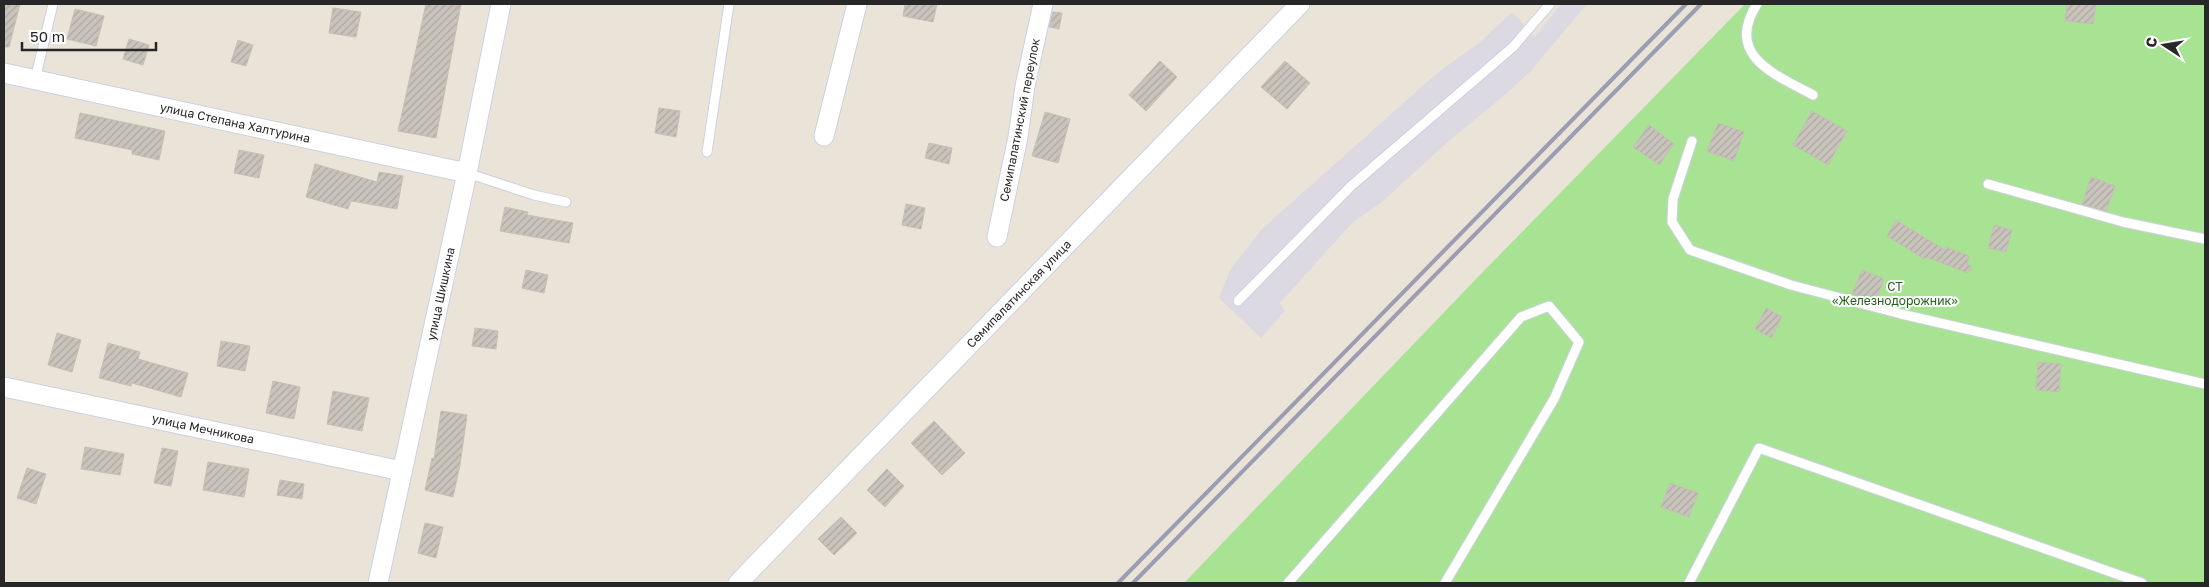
<svg xmlns="http://www.w3.org/2000/svg" width="2209" height="587" viewBox="0 0 2209 587" font-family="'Golos Text',sans-serif">
  <style>
    .industrial { fill: #dcd9e2 }
    .grass { fill: #a8e393 }
    .building { fill: url(#building-hatch); stroke: #c5c0b2 }
    .lines { fill: none; stroke-linecap: round; stroke-linejoin: round }
    .service-casing { stroke: #cdd0e1; stroke-width: 11 }
    .minor-casing { stroke: #cdd0e1; stroke-width: 21 }
    .service { stroke: #fff; stroke-width: 9 }
    .minor { stroke: #fff; stroke-width: 19 }
    .rail { stroke: #9b9db2; stroke-width: 4 }
    .labels { text-anchor: middle; stroke-width: 4; stroke-linejoin: round; paint-order: stroke }
    .street-label { font-size: 12px; fill: #272727; stroke: #fff }
    .park-label { font-size: 12px; fill: #226318; stroke: #fff }
  </style>
  <defs>
    <pattern id="building-hatch" width="6" height="6" patternUnits="userSpaceOnUse" patternTransform="scale(1.25)"><rect width="6" height="6" fill="#c8c3bb"/><path d="M-1 1l2-2M0 6l6-6M5 7l2-2" fill="none" stroke="#aca8a1"/></pattern>
  </defs>
  <rect width="100%" height="100%" fill="#eae4d8"/>
  <path class="industrial" d="M1561,4H1587L1531,71L1505,95L1451,139L1382,202L1352,223L1280,303L1285,311L1261,338L1219,298L1230,270L1262,229L1436,74L1479,43L1512,12L1535,37Z"/>
  <path class="grass" d="M1745,4H2205V583H1184L1476,279Z"/>
  <path class="building" d="M4,4H20L9,47H4Z
    M426,4H461L436,138L398,131Z
    M905,4H937L933,22L903,16Z
    M2067,4H2096L2093,24L2065,21Z
    M333,8L361,12L356,37L329,33Z
    M75,9L104,16L96,46L67,39Z
    M1053,12L1062,13L1059,29L1049,27Z
    M129,39L149,45L143,65L123,59Z
    M238,40L253,45L246,66L231,62Z
    M1160,61L1177,77L1146,111L1129,95Z
    M1285,61L1310,83L1287,109L1261,87Z
    M659,108L680,111L676,137L655,133Z
    M1812,111L1847,131L1828,165L1793,145Z
    M1045,112L1070,119L1058,163L1032,156Z
    M80,113L165,131L159,160L132,154V150L75,138Z
    M1718,123L1744,132L1734,161L1707,151Z
    M1649,125L1674,144L1659,165L1633,147Z
    M929,143L952,148L949,164L925,158Z
    M239,150L264,155L259,178L234,173Z
    M315,164L377,182L379,172L403,176L397,209L351,201L348,209L306,197Z
    M2091,177L2115,186L2106,211L2082,204Z
    M906,204L925,208L921,229L902,225Z
    M505,207L528,212L527,215L573,223L569,243L500,231Z
    M1896,220L1945,250L1946,247L1969,256L1967,264L1972,267L1968,273L1926,257L1924,259L1887,236Z
    M1994,225L2012,230L2006,252L1988,248Z
    M526,270L548,275L544,293L522,288Z
    M1862,270L1884,279L1876,301L1852,294Z
    M1766,308L1782,317L1771,338L1755,329Z
    M475,328L498,331L496,349L472,346Z
    M57,333L81,340L72,372L48,365Z
    M221,341L250,346L245,371L217,366Z
    M108,343L140,352L138,359L188,373L181,397L132,383L131,386L99,378Z
    M2038,362L2061,364L2059,392L2036,390Z
    M273,381L300,387L294,419L266,413Z
    M333,391L369,398L362,431L327,424Z
    M441,411L467,415L460,465L453,497L425,490L432,458L434,459Z
    M934,421L965,453L942,475L911,443Z
    M85,447L124,454L120,475L81,469Z
    M162,448L178,451L171,486L154,483Z
    M208,462L249,469L244,497L203,490Z
    M27,468L46,474L36,504L17,498Z
    M887,469L904,486L885,507L867,490Z
    M280,480L304,484L302,499L277,495Z
    M1670,483L1698,493L1689,517L1661,507Z
    M841,517L857,533L834,555L818,539Z
    M425,523L443,527L436,558L418,553Z"/>
  <g class="lines">
    <g class="service-casing">
      <path id="service" d="M1757,4C1724,56 1776,75 1813,95
        M35,80L53,4
        M1692,141L1673,199L1672,222L1690,250L1791,285L1901,314L2205,384
        M707,152L729,4
        M467,173L534,195L566,202
        M1988,184L2123,222L2205,239
        M1238,301L1351,186L1513,47L1550,4
        M1288,583L1521,317L1549,306L1579,342L1554,399L1445,583
        M1689,583L1759,448L2142,583"/>
    </g>
    <g class="minor-casing">
      <path id="minor" d="M4,73L467,173
        M824,136L857,4
        M997,237L1018,137L1025,86L1043,4
        M4,387L402,471
        M378,583L467,173L501,4
        M738,583L1300,4"/>
    </g>
    <use href="#service" class="service"/>
    <use href="#minor" class="minor"/>
    <path class="rail" d="M1118,583L1686,4
      M1133,583L1701,4"/>
  </g>
  <g class="labels">
    <g class="street-label">
      <text transform="translate(1020 120) rotate(-79)" y="4">Семипалатинский переулок</text>
      <text transform="translate(235 123) rotate(12)" y="4">улица Степана Халтурина</text>
      <text transform="translate(441 294) rotate(-78)" y="4">улица Шишкина</text>
      <text transform="translate(1019 294) rotate(-46)" y="4">Семипалатинская улица</text>
      <text transform="translate(203 429) rotate(12)" y="4">улица Мечникова</text>
    </g>
    <g class="park-label">
      <text x="1895" y="291">СТ<tspan x="1895" dy="14">«Железнодорожник»</tspan></text>
    </g>
  </g>
  <rect width="2209" height="587" fill="none" stroke="#272727" stroke-width="10"/>
  <g transform="translate(2164 45) rotate(282)" stroke="#ffffff" stroke-width="4" paint-order="stroke">
  <path d="M0-4L9 19L0 12L-9 19Z" fill="#272727"/>
  <text y="-8" font-size="14" font-weight="bold" text-anchor="middle" fill="#272727">С</text>
  </g>
  <path d="M22 42v8h134v-8" fill="none" stroke="#272727" stroke-width="2.5"/>
  <text x="30" y="42" font-size="15" fill="#272727" stroke="#ffffff" stroke-width="4" paint-order="stroke">50 m</text>
</svg>
